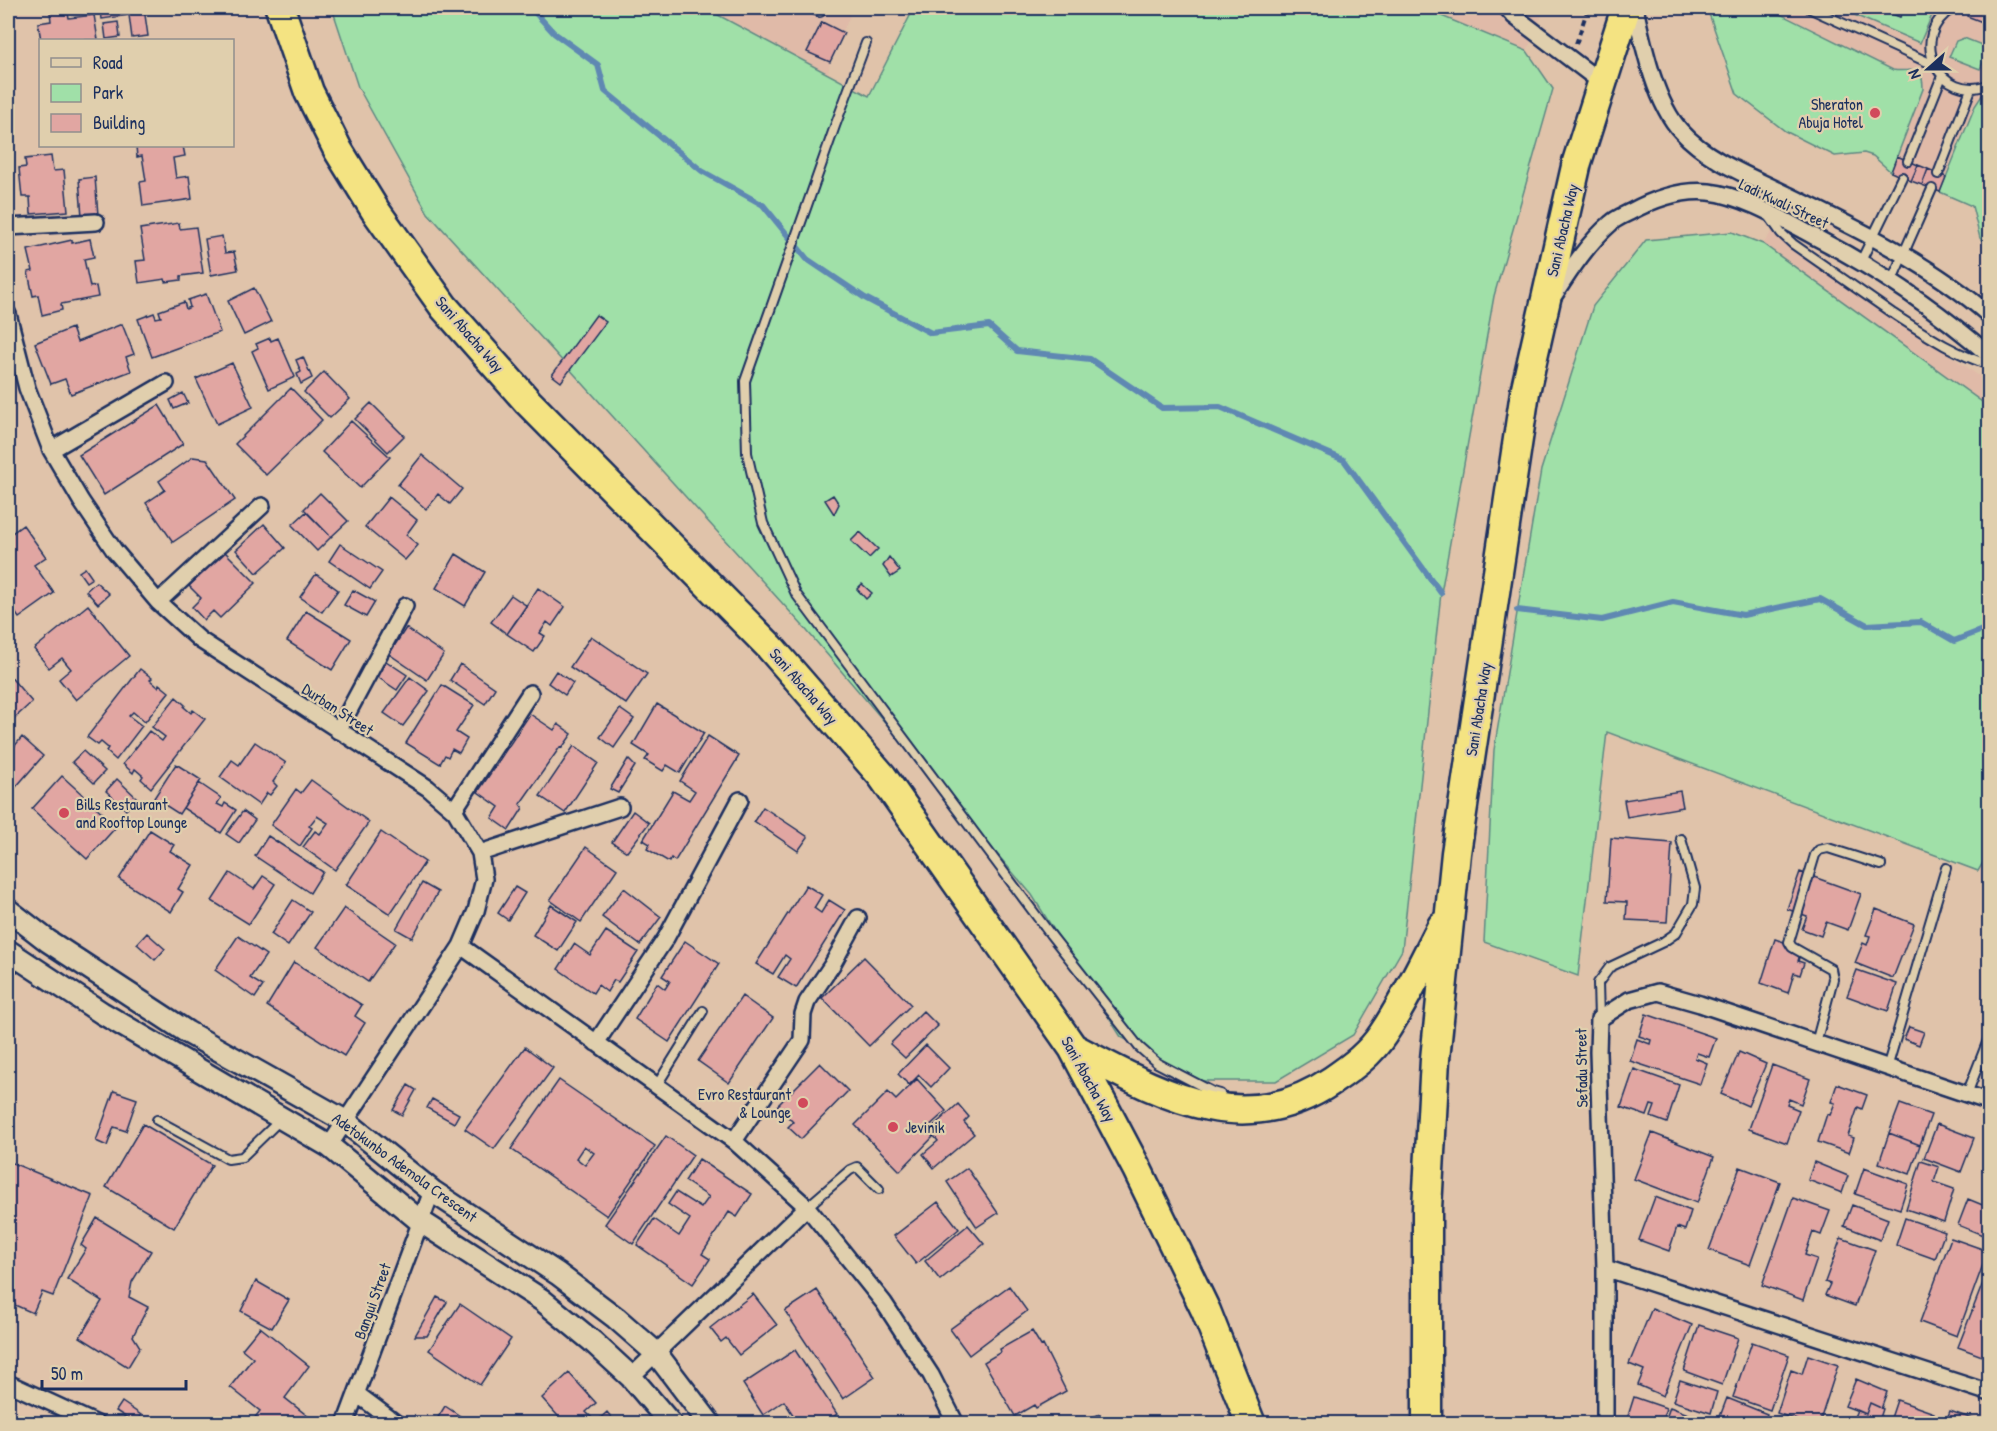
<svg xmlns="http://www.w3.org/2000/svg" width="1997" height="1431" viewBox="0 0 1997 1431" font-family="'Patrick Hand',sans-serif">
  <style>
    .built { fill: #e0baa8 }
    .green { fill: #a0e0a8; stroke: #5e8883; stroke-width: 1.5 }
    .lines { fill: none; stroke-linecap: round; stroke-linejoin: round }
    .stream { stroke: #5f88b2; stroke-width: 6 }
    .building { fill: #e1a6a2; stroke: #1b2f5e; stroke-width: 1.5; fill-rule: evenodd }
    .lane-casing { stroke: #1b2f5e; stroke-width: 12 }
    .street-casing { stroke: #1b2f5e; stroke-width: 20 }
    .secondary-casing { stroke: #1b2f5e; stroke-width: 26 }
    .highway-casing { stroke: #1b2f5e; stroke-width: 33 }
    .path { stroke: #1b2f5e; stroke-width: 4; stroke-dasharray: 6 4.5; stroke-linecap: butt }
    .lane { stroke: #e0cfad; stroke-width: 8 }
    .street { stroke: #e0cfad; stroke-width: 15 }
    .secondary { stroke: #e0cfad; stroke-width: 21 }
    .highway { stroke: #f4e382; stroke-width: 28 }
    .poi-dot { fill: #d1495b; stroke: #e0cfad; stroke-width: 2 }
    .labels { text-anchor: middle; stroke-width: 4.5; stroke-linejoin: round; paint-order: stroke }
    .poi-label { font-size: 16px; fill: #1b2f5e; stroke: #e0cfad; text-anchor: end }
    .street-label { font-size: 16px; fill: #1b2f5e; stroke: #e0cfad }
  </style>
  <rect width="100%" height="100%" fill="#e0c3aa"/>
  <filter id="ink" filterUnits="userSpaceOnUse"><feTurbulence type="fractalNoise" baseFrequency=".0167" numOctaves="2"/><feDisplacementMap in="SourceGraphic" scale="12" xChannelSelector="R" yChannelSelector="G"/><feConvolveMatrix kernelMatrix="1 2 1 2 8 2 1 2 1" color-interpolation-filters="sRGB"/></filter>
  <g filter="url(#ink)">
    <path class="built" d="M705,8H853L830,62L828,74Z
      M1422,8H1537L1542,15L1527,51Z
      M1707,8H1989V247L1980,238L1972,206L1891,172L1873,156L1864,153L1835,156L1785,131L1737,94Z
      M1773,230L1989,383V407L1763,244Z"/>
    <path class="green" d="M332,8H705L869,96L914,8H1422L1527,51L1553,89L1494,296L1441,593L1402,950L1353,1035L1276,1081H1201L1121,1037L1032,895L802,625L428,213L358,87Z
      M1707,8H1768L1893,70C1911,73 1923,62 1923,89L1891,172L1873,156L1864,153L1835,156L1785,131L1737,94Z
      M1838,8H1877L1900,17L1904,8H1935L1920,43Z
      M1964,38L1982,45L1987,53L1980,69L1949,57L1956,41Z
      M1989,90V247L1980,238L1972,206L1940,192L1975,106L1983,94Z
      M1732,232L1763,244L1989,407V853L1978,871L1607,732L1578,976L1484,942L1494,750L1541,470L1593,306L1646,240Z"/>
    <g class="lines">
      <path class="stream" d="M531,8L554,33L598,65L605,91L702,171L763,205L807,259L865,298L931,333L989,326L1017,351L1090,359L1162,408L1220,407L1344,460L1441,593
        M1517,610L1602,620L1673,602L1743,615L1820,599L1867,625L1921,622L1954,641L1990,627"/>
    </g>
    <path class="building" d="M100,8H144L148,36L132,38L129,15L102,19Z
      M1877,8H1904L1900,17Z
      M1970,8H1990V25L1967,16Z
      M67,10L69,18L94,15L98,40H41L38,23L51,21L50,12Z
      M118,22L120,37L106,39L104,24Z
      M822,22L844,33L830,62L807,52Z
      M136,146H183L185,156L173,158L176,178L189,176L192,199L143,206L140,182L146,181L142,156L137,157Z
      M51,156L53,171L64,170L68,211L31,214L30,197H22L19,168L26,167L25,159Z
      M1897,156L1918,165L1911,181L1891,172Z
      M1918,165L1928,169L1922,185L1911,181Z
      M1928,169L1946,177L1940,192L1922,185Z
      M95,177L98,215L82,216L79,179Z
      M179,223L180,229L196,227L203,273L181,276V280L166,282L165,279L139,283L136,261L145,260L140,229Z
      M222,236L225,253L234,252L238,270L211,275L205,239Z
      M90,239L94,257L84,259L90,287L96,286L98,297L61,304L62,310L42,315L38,295L33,296L28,272L33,271L28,250L72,240V243Z
      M254,288L271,322L244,335L228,301Z
      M206,294L220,332L152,357L138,319L154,313L156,318L161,317L159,311L184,302L186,309L190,307L188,300Z
      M596,315L606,322L561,382L552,375Z
      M122,324L134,354L126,357L131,371L71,394L65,379L51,384L35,343L72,328L77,342Z
      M270,338L271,341L278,338L295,377L269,389L252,351L258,348L256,344Z
      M303,357L312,378L301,384L297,374L301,372L296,360Z
      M232,363L253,407L217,424L196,379Z
      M324,372L350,399L330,418L304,392Z
      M291,388L322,420L266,475L235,444Z
      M183,393L188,403L174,409L170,400Z
      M371,403L404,436L388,452L355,419Z
      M159,405L183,444L104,495L79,455Z
      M351,421L390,457L360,488L322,452Z
      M422,455L462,489L450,504L438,494L426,509L398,485Z
      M193,457L207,459L235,500L173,542L146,503L165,490L159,481Z
      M320,493L348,521L331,537L304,509Z
      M833,495L839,504L834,514L825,500Z
      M389,497L417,520L406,535L418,545L405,560L365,527Z
      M306,512L331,537L317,551L292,525Z
      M264,524L285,548L257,573L236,550Z
      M23,525L46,557L34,565L54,593L19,618L8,602V536Z
      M860,532L878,549L869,558L851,541Z
      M340,544L382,572L370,589L329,561Z
      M224,551L256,583L220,618L213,611L204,620L192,607L201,598L189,586Z
      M456,554L485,572L465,606L436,588Z
      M889,557L900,571L891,577L883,566Z
      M85,568L92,578L86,582L79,572Z
      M316,574L338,590L322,612L300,597Z
      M96,582L109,594L98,604L86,591Z
      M862,584L872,593L866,599L857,589Z
      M538,588L565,607L552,626L547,622L540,633L545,636L534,652L507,634Z
      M353,590L375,602L366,617L344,605Z
      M511,595L527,606L507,634L491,622Z
      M88,605L129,656L76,700L59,679L71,669L62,658L49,668L34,649Z
      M306,611L351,639L332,670L287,641Z
      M406,628L444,654L427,680L389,654Z
      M591,636L647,674L626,704L570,667Z
      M386,661L407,675L397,690L376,676Z
      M460,664L495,688L485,704L450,680Z
      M140,669L152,678L150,680L158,687L159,684L169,692L145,722L133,712L129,716L142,726L116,760L106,751L108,748L101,742L98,745L87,737Z
      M556,671L573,683L565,695L548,683Z
      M8,674L32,702L8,724Z
      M410,677L429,691L403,726L384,713Z
      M442,685L474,705L456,732L467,739L459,753L452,749L448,757L445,755L440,764L406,743Z
      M176,697L185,705L184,707L191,713L193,710L205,719L151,788L141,779L143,776L135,769L133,773L123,764L149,731L162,741L165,737L152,727Z
      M657,704L704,733L680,773L667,765L663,771L645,760L649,755L633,745Z
      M620,709L634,719L614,748L600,737Z
      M530,714L554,730L558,724L572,734L562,748L560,747L520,804L523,808L509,830L492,818L499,807L478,792Z
      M708,736L739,756L675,861L671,858L669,862L647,849L650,844L643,840L673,791L689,800L695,791L680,781Z
      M22,737L43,756L8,796V754Z
      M255,742L286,763L273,782L277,786L270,795L267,793L259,805L220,777L232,760L239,765Z
      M574,746L598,763L565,813L540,796Z
      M83,751L105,771L94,783L72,762Z
      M628,759L635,766L618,793L610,789Z
      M176,764L201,780L179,814L154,798Z
      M62,776L117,826L87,859L32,809Z
      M117,779L137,798L126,810L106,791Z
      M311,780L369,822L335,870L303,847L315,831L320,834L328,823L317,816L309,826L312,828L300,846L271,825L296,789L301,793Z
      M199,783L221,798L217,804L223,807L225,803L236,810L221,833L183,808Z
      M1680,791L1683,807L1627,817L1624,800Z
      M1990,805V823L1984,821Z
      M763,807L808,837L798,851L754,821Z
      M243,811L255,820L239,843L226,834Z
      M633,811L649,823L627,852L612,842Z
      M150,830L174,845L170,851L193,865L178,889L183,892L171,912L119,879Z
      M381,832L425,862L390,914L346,885Z
      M268,836L323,872L310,893L255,856Z
      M1611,838L1672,843L1667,922L1626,920L1627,902L1607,901Z
      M586,847L617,869L581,922L550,900Z
      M1800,872L1861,894L1848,930L1826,922L1821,936L1802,929L1807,916L1787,909Z
      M230,873L254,889L263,876L275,884L249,924L212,901Z
      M422,883L438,892L412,938L396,929Z
      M806,885L822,895L814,908L821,913L829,900L845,910L796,988L778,977L790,959L785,955L773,974L756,964Z
      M515,887L525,893L508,920L498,913Z
      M624,888L661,917L640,945L602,917Z
      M293,900L311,912L288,946L271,934Z
      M551,905L577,922L558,951L533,935Z
      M344,908L395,943L368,982L317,947Z
      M1876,909L1914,924L1893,978L1855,963L1863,943L1867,945L1870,936L1866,935Z
      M606,931L638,952L618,982L614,980L607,992L598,985L593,993L558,969L574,944L590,955Z
      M147,933L165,949L155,960L137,944Z
      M238,936L266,955L250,978L263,986L255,998L215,970Z
      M1775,939L1802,948L1798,961L1804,963L1800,975L1794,973L1788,993L1761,983Z
      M685,941L719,964L669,1042L635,1019L657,983L665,989L670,981L662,976Z
      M864,957L911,1005L869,1046L822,998Z
      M294,962L362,1005L355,1016L365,1023L344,1056L267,1006Z
      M1857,970L1897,984L1888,1011L1847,996Z
      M742,996L773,1018L729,1083L698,1061Z
      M923,1011L938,1026L905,1058L890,1044Z
      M1646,1014L1716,1038L1709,1057L1697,1053L1695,1058L1707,1063L1700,1084L1630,1061L1637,1039L1650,1044L1651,1040L1639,1036Z
      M1909,1027L1924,1032L1919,1045L1904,1039Z
      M926,1045L949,1068L931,1087L919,1075L909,1085L898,1074Z
      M525,1047L553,1068L494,1149L465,1129Z
      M1739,1052L1766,1064L1748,1106L1721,1094Z
      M820,1063L848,1091L801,1139L788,1127L793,1122L777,1106Z
      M1772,1065L1810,1079L1801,1104L1789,1099L1787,1105L1799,1110L1787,1143L1749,1129Z
      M1634,1069L1679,1085L1667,1123L1651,1117L1655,1106L1651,1105L1647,1116L1621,1107Z
      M917,1079L946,1111L926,1129L933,1137L900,1171L855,1125L888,1092L896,1100Z
      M559,1080L655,1146L607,1216L511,1149ZM584,1146L594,1153L585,1165L576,1158Z
      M1837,1084L1867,1095L1862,1109L1858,1107L1848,1136L1854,1138L1849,1153L1818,1142L1827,1114L1830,1115L1835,1103L1831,1102Z
      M408,1085L416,1090L402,1115L393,1110Z
      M114,1091L137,1099L126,1131L114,1127L107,1146L96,1141Z
      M432,1099L459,1114L454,1123L427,1108Z
      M958,1104L969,1117L964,1122L974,1134L934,1168L923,1154L938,1141L929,1130Z
      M1900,1104L1931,1115L1920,1145L1889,1133Z
      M143,1124L212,1165L174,1228L106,1187Z
      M1937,1124L1974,1138L1961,1172L1924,1158Z
      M1652,1133L1714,1157L1697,1203L1634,1179Z
      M1889,1133L1920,1145L1910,1174L1879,1163Z
      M666,1136L693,1155L633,1244L605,1224Z
      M699,1159L752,1194L737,1217L729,1212L702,1254L710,1259L693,1284L637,1245L654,1219L679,1236L690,1219L668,1204L676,1192L701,1208L709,1197L685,1181Z
      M1921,1161L1939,1167L1934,1182L1954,1189L1944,1222L1906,1209Z
      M10,1162L93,1196L53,1296L42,1292L33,1313L8,1302V1167Z
      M1814,1162L1848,1176L1842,1193L1808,1180Z
      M1740,1167L1780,1182L1750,1265L1709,1250Z
      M967,1168L998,1213L977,1227L947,1182Z
      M1864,1168L1908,1184L1900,1209L1855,1194Z
      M1655,1197L1691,1211L1685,1230L1677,1227L1669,1251L1639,1240Z
      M1793,1198L1830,1211L1821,1235L1813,1232L1805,1255L1817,1259L1803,1300L1762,1285Z
      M1968,1199L1990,1208V1238L1958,1225Z
      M938,1202L959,1229L916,1264L894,1236Z
      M1852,1205L1888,1219L1880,1240L1844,1226Z
      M97,1218L151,1251L132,1282L129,1297L148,1307L133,1336L140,1347L128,1367L80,1337L102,1301L67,1279L86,1249L81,1245Z
      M1905,1218L1945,1232L1935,1259L1896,1245Z
      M968,1225L984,1244L940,1280L925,1261Z
      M1841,1238L1875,1250L1855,1306L1825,1295L1830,1284L1825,1282Z
      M1951,1238L1988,1251L1957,1336L1920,1322Z
      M1990,1265V1359L1958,1347Z
      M256,1281L289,1300L272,1328L241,1311Z
      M1009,1286L1027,1311L969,1355L950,1329Z
      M817,1290L875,1377L843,1399L785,1311Z
      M753,1294L777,1325L739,1355L726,1338L721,1342L710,1328Z
      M437,1297L447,1302L427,1336H415Z
      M460,1304L511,1339L480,1385L429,1350Z
      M1652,1308L1692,1325L1663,1396L1638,1385L1644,1370L1629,1364Z
      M1699,1325L1738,1338L1722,1385L1684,1371Z
      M260,1327L309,1366L285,1398L310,1418L306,1424H250L260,1411L230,1387L253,1358L242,1349Z
      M1032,1331L1041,1346L1043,1345L1066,1391L1036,1408L1034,1405L1015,1416L984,1362L1001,1352L1000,1349Z
      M1752,1342L1789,1355L1770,1410L1733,1397Z
      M795,1350L837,1414L823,1424H799L784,1401L763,1415L743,1384Z
      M1808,1355L1838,1365L1819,1424H1808L1777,1413L1791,1370L1802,1374Z
      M569,1373L596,1403L586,1412L596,1422L607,1412L617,1424H565L542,1398Z
      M1856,1379L1887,1392L1881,1408L1870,1403L1866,1414L1845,1406Z
      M1680,1380L1717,1392L1711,1413L1673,1401Z
      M1634,1397L1666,1408L1661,1424H1641L1627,1419Z
      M1727,1398L1767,1414L1764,1424H1744L1735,1420L1733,1424H1730L1719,1419Z
      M1897,1400L1934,1413L1931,1424H1889Z
      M122,1402L141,1415L135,1423L116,1411Z
      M1870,1403L1883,1409L1878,1424H1851L1857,1410L1866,1414Z
      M445,1406L472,1424H444L437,1419Z
      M1670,1407L1706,1421L1705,1424H1664Z
      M1950,1411L1984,1423V1424H1945Z
      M1100,1414L1103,1424H1080V1422Z
      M1771,1418L1788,1424H1769Z"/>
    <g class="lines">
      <g class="lane-casing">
        <path id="lane" d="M811,8L820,12
          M1809,8L1934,65
          M1953,8C1906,36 1939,105 1990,84
          M866,43L835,126L745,381L747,453L763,523L796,594L1050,934L1139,1047L1157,1063L1213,1092L1220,1094
          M1908,161L1942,76
          M1938,174L1971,89
          M1769,216L1781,233L1793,244C1826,267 1859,290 1892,313C1925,334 1952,353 1990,365
          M1861,261L1902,177
          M1892,280L1932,189
          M1599,1019L1598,983L1610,967L1663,942L1676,933L1693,904L1695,888L1681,839
          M1816,1043L1833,979L1831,969L1792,947L1789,942L1815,855L1819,850L1828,848L1881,865
          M1887,1068L1946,868
          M657,1085L703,1011
          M1967,1094L1990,1035
          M157,1120L228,1159L242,1157L280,1120
          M807,1207L850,1170L857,1167L879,1189"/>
      </g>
      <g class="street-casing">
        <path id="street" d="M1507,8L1514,16L1602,83
          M1635,8C1643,44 1655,103 1681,131C1708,161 1750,176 1786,194C1856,228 1931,264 1990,316
          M8,227L96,222
          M1555,294C1571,269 1588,243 1611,223C1616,218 1624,215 1630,212C1654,199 1681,189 1709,192C1745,196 1785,221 1817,238C1881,271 1935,308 1990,356
          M8,314L27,388L51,450L81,501L114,550L158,602L200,640L428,788L455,811L480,853L484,879L476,911L461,946L329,1146
          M51,450L166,383
          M158,602L262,506
          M338,731L405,606
          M454,810L530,693
          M480,853L620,807
          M461,946L734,1141L807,1207L884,1303L931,1375L956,1424
          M596,1043L666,938L740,800
          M734,1141L802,1040L803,1014L807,1002L832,965L858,918
          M1605,1268L1990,1393
          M631,1377L807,1207
          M8,1383L97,1424
          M357,1394L397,1424
          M345,1424L432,1191
          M1605,1424V1268L1598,1052L1599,1019L1629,1000L1658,992L1700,1004L1990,1102"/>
      </g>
      <g class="secondary-casing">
        <path id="secondary" d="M8,910L48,941L187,1032L345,1121L432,1191L558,1274L616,1318L656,1353L710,1424
          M8,951L102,1013L329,1146L420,1221L542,1300L592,1341L631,1377L671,1424"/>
      </g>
      <g class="highway-casing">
        <path id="highway" d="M280,8L309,92L338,150L375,210L444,307L528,402L770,647L882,776L1073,1048L1137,1169L1206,1311L1251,1424
          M1073,1048C1158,1092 1241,1143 1333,1080C1352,1067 1370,1054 1383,1034C1406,1000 1423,962 1442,926
          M1427,1424V1209L1435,1059L1456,853L1525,392L1577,162L1626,8"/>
      </g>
      <path class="path" d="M1576,44L1588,8"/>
      <use href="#lane" class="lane"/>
      <use href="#street" class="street"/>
      <use href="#secondary" class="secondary"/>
      <use href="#highway" class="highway"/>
    </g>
  </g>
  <g class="poi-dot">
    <circle cx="1875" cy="113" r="6"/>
    <circle cx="64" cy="813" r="6"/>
    <circle cx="803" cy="1103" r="6"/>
    <circle cx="893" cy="1127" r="6"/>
  </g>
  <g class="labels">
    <g class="poi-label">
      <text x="1863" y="110">Sheraton<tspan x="1863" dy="18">Abuja Hotel</tspan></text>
      <text x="76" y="810" text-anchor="start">Bills Restaurant<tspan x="76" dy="18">and Rooftop Lounge</tspan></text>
      <text x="791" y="1100">Evro Restaurant<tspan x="791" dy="18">&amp; Lounge</tspan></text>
      <text x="905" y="1133" text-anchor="start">Jevinik</text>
    </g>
    <g class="street-label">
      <text transform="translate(1784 203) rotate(25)" y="6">Ladi Kwali Street</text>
      <text transform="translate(1562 230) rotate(-77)" y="6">Sani Abacha Way</text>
      <text transform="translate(470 334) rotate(49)" y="6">Sani Abacha Way</text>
      <text transform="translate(804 686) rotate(49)" y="6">Sani Abacha Way</text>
      <text transform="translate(338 709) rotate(33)" y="6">Durban Street</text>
      <text transform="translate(1478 709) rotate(-81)" y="6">Sani Abacha Way</text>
      <text transform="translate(1581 1068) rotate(-91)" y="6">Sefadu Street</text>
      <text transform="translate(1089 1079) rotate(61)" y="6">Sani Abacha Way</text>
      <text transform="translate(405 1167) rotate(36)" y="6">Adetokunbo Ademola Crescent</text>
      <text transform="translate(372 1301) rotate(-70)" y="6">Bangui Street</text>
    </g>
  </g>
  <rect width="1997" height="1431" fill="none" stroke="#e0cfad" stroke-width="30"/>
  <rect x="15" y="15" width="1967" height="1401" fill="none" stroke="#1b2f5e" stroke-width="2" filter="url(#ink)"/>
  <rect x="39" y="39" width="195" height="108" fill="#e0cfad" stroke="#918f8d" stroke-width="1.5"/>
  <rect x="51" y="58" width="30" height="9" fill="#e0cfad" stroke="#918f8d" stroke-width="1.5"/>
  <text x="93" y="69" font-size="18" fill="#1b2f5e">Road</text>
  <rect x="51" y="84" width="30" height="18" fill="#a0e0a8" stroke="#918f8d" stroke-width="1.5"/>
  <text x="93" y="99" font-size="18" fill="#1b2f5e">Park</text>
  <rect x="51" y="114" width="30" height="18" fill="#e1a6a2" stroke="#918f8d" stroke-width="1.5"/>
  <text x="93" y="129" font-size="18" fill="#1b2f5e">Building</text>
  <g transform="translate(1928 69) rotate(249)" stroke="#e0cfad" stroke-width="4.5" paint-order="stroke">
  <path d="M0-4.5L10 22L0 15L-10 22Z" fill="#1b2f5e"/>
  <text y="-9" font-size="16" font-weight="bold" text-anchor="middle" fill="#1b2f5e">N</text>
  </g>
  <path d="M42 1380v9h144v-9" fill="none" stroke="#1b2f5e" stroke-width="3"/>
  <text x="51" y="1380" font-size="18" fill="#1b2f5e" stroke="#e0cfad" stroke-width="4.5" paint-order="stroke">50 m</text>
</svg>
